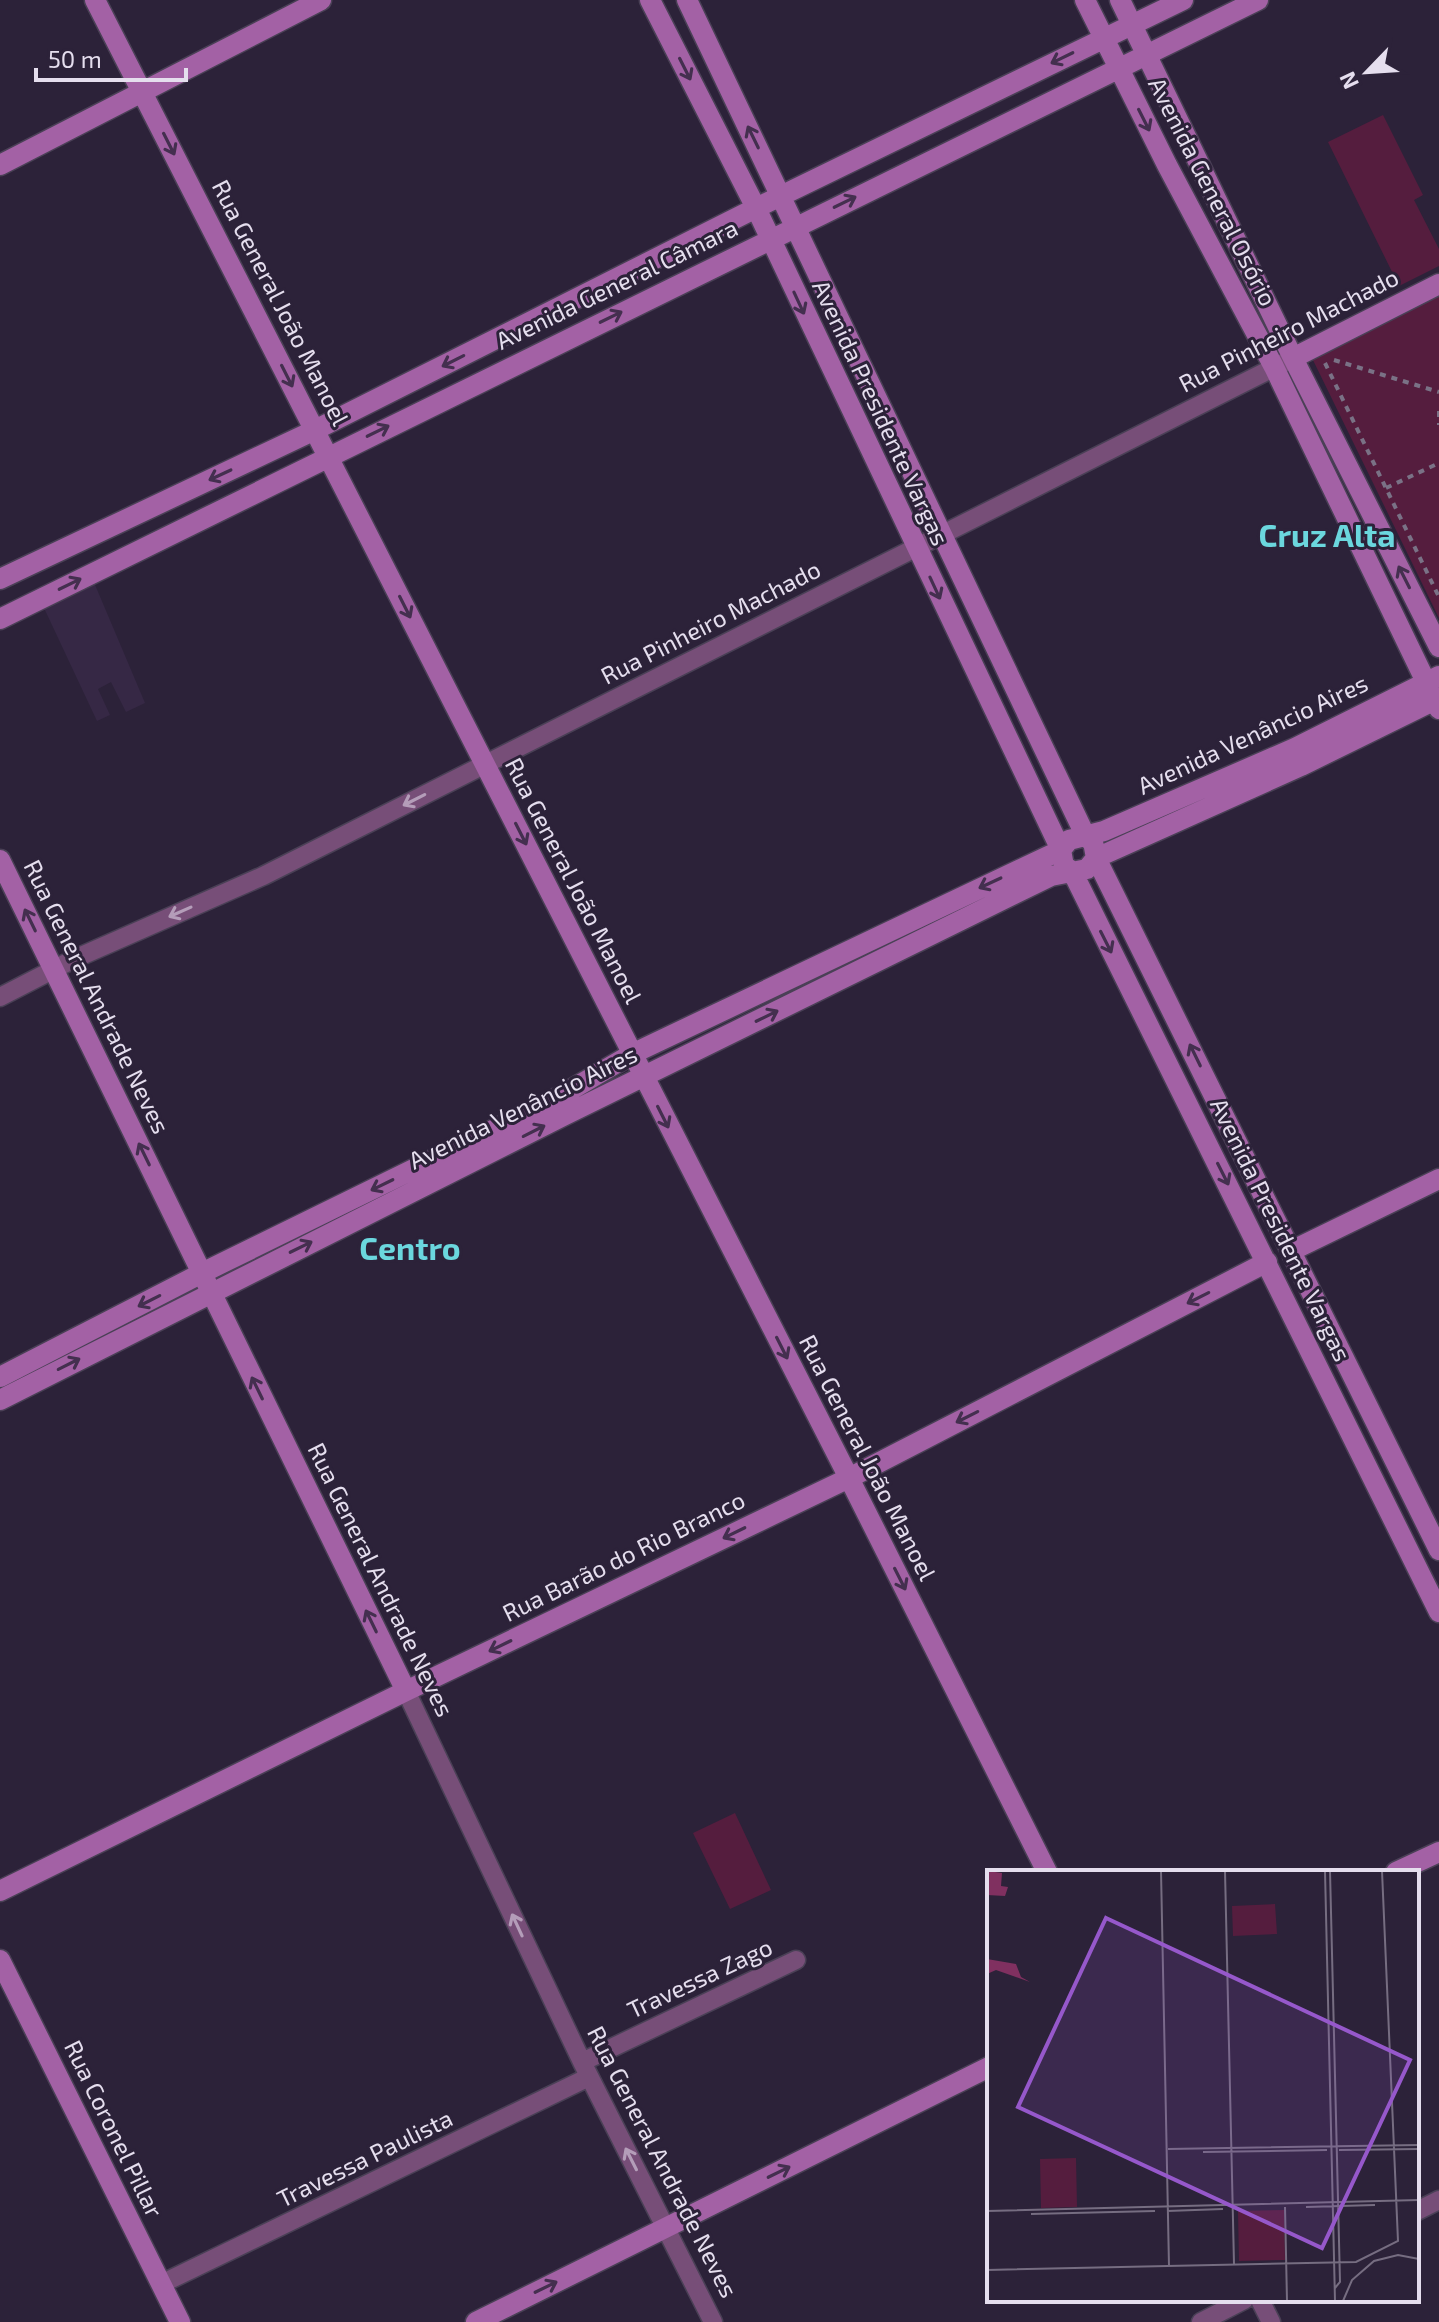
<svg xmlns="http://www.w3.org/2000/svg" width="1439" height="2322" viewBox="0 0 1439 2322" font-family="'Exo 2',sans-serif">
  <style>
    .built { fill: #362845 }
    .green { fill: #551d3e }
    .lines { fill: none; stroke-linecap: round; stroke-linejoin: round }
    .street-casing { stroke: #4a4056; stroke-width: 21 }
    .secondary-casing { stroke: #4a4056; stroke-width: 23 }
    .path { stroke: #7a7286; stroke-width: 4; stroke-dasharray: 6 6; stroke-linecap: butt }
    .street { stroke: #774e78; stroke-width: 18 }
    .secondary { stroke: #a361a5; stroke-width: 20 }
    .oneway { stroke: #442f4f }
    .oneway2 { stroke: #b49db9 }
    .labels { text-anchor: middle; stroke-width: 6; stroke-linejoin: round; paint-order: stroke }
    .street-label { font-size: 24px; fill: #e5deee; stroke: #2c2239 }
    .district-label { font-size: 32px; font-weight: bold; fill: #6bd7de; stroke: #2c2239 }
    .inset-road { fill: none; stroke: #766d81; stroke-width: 2 }
    .view { fill: #9658cb; fill-opacity: 0.15; stroke: #9658cb; stroke-width: 4 }
    .inset-edge { fill: none; stroke: #e5deee; stroke-width: 4 }
  </style>
  <rect width="100%" height="100%" fill="#2c2239"/>
  <path class="built" d="M93,580L145,703L126,712L111,682L98,689L110,715L97,721L44,608Z"/>
  <path class="green" d="M1383,115L1423,195L1414,200L1439,249V266L1399,286L1328,142Z
    M1439,293V618L1311,356Z
    M735,1813L771,1890L730,1909L693,1833Z"/>
  <g class="lines">
    <g class="street-casing">
      <path id="street" d="M0,997L72,960L263,876L1287,361
        M406,1691L582,2062L713,2322
        M582,2062L796,1960
        M1417,2211L1439,2200
        M161,2284L589,2077
        M1260,2300L1271,2322
        M1201,2322L1244,2300"/>
    </g>
    <g class="secondary-casing">
      <path id="secondary" d="M95,0L849,1478L1047,1872
        M650,0L756,208L1061,850L1064,866L1072,871L1439,1612
        M1085,0L1167,165L1274,367L1439,709
        M1120,0L1293,358L1439,647
        M0,165L321,0
        M1293,358L1439,284
        M0,579L315,430L756,208L1183,0
        M0,619L1258,0
        M1096,858L1439,1550
        M1096,858L1301,766L1439,698
        M0,860L406,1691
        M1291,1251L1439,1179
        M0,1377L202,1273L479,1137L557,1098L632,1054L1061,850L1069,840L1104,831L1295,748L1439,676
        M0,1400L565,1115L1051,876L1087,869L1096,858L1093,842L1086,837L687,0
        M1396,1872L1439,1852
        M0,1891L406,1691L849,1478L1267,1262
        M0,1960L180,2322
        M476,2322L989,2067"/>
    </g>
    <path class="path" d="M1334,360L1439,392
      M1325,363L1439,597
      M1439,411V425
      M1386,488L1439,463"/>
    <use href="#street" class="street"/>
    <use href="#secondary" class="secondary"/>
  </g>
  <defs><path id="oneway-shaft" d="M-6 0H5M1.5-3L5.5 0L1.5 3" fill="none" stroke-width="1.6" stroke-linecap="round" stroke-linejoin="round" transform="scale(2)"/></defs>
  <g class="oneway">
    <use href="#oneway-shaft" transform="translate(1062 58) rotate(154)"/>
    <use href="#oneway-shaft" transform="translate(685 69) rotate(63)"/>
    <use href="#oneway-shaft" transform="translate(1144 120) rotate(63)"/>
    <use href="#oneway-shaft" transform="translate(753 137) rotate(-116)"/>
    <use href="#oneway-shaft" transform="translate(169 144) rotate(63)"/>
    <use href="#oneway-shaft" transform="translate(845 202) rotate(-26)"/>
    <use href="#oneway-shaft" transform="translate(799 303) rotate(65)"/>
    <use href="#oneway-shaft" transform="translate(611 317) rotate(-26)"/>
    <use href="#oneway-shaft" transform="translate(453 361) rotate(153)"/>
    <use href="#oneway-shaft" transform="translate(287 376) rotate(63)"/>
    <use href="#oneway-shaft" transform="translate(378 431) rotate(-26)"/>
    <use href="#oneway-shaft" transform="translate(220 475) rotate(155)"/>
    <use href="#oneway-shaft" transform="translate(1404 577) rotate(-117)"/>
    <use href="#oneway-shaft" transform="translate(70 584) rotate(-26)"/>
    <use href="#oneway-shaft" transform="translate(935 588) rotate(65)"/>
    <use href="#oneway-shaft" transform="translate(405 607) rotate(63)"/>
    <use href="#oneway-shaft" transform="translate(521 834) rotate(63)"/>
    <use href="#oneway-shaft" transform="translate(990 883) rotate(155)"/>
    <use href="#oneway-shaft" transform="translate(30 920) rotate(-116)"/>
    <use href="#oneway-shaft" transform="translate(1106 942) rotate(63)"/>
    <use href="#oneway-shaft" transform="translate(767 1016) rotate(-26)"/>
    <use href="#oneway-shaft" transform="translate(1195 1055) rotate(-116)"/>
    <use href="#oneway-shaft" transform="translate(663 1117) rotate(63)"/>
    <use href="#oneway-shaft" transform="translate(534 1131) rotate(-27)"/>
    <use href="#oneway-shaft" transform="translate(144 1154) rotate(-116)"/>
    <use href="#oneway-shaft" transform="translate(1223 1174) rotate(63)"/>
    <use href="#oneway-shaft" transform="translate(382 1185) rotate(154)"/>
    <use href="#oneway-shaft" transform="translate(301 1247) rotate(-26)"/>
    <use href="#oneway-shaft" transform="translate(1198 1298) rotate(153)"/>
    <use href="#oneway-shaft" transform="translate(149 1301) rotate(153)"/>
    <use href="#oneway-shaft" transform="translate(782 1348) rotate(63)"/>
    <use href="#oneway-shaft" transform="translate(69 1364) rotate(-27)"/>
    <use href="#oneway-shaft" transform="translate(257 1388) rotate(-116)"/>
    <use href="#oneway-shaft" transform="translate(967 1417) rotate(153)"/>
    <use href="#oneway-shaft" transform="translate(734 1533) rotate(154)"/>
    <use href="#oneway-shaft" transform="translate(900 1579) rotate(63)"/>
    <use href="#oneway-shaft" transform="translate(371 1621) rotate(-116)"/>
    <use href="#oneway-shaft" transform="translate(500 1646) rotate(154)"/>
    <use href="#oneway-shaft" transform="translate(779 2172) rotate(-26)"/>
    <use href="#oneway-shaft" transform="translate(546 2287) rotate(-26)"/>
  </g>
  <g class="oneway2">
    <use href="#oneway-shaft" transform="translate(414 800) rotate(153)"/>
    <use href="#oneway-shaft" transform="translate(180 912) rotate(156)"/>
    <use href="#oneway-shaft" transform="translate(517 1925) rotate(-115)"/>
    <use href="#oneway-shaft" transform="translate(631 2159) rotate(-117)"/>
  </g>
  <g class="labels">
    <g class="street-label">
      <text transform="translate(1212 192) rotate(63)" y="8">Avenida General Osório</text>
      <text transform="translate(617 285) rotate(-26)" y="8">Avenida General Câmara</text>
      <text transform="translate(280 303) rotate(63)" y="8">Rua General João Manoel</text>
      <text transform="translate(1289 331) rotate(-27)" y="8">Rua Pinheiro Machado</text>
      <text transform="translate(880 413) rotate(65)" y="8">Avenida Presidente Vargas</text>
      <text transform="translate(711 623) rotate(-27)" y="8">Rua Pinheiro Machado</text>
      <text transform="translate(1253 735) rotate(-25)" y="8">Avenida Venâncio Aires</text>
      <text transform="translate(573 881) rotate(63)" y="8">Rua General João Manoel</text>
      <text transform="translate(96 997) rotate(64)" y="8">Rua General Andrade Neves</text>
      <text transform="translate(523 1108) rotate(-26)" y="8">Avenida Venâncio Aires</text>
      <text transform="translate(1280 1230) rotate(64)" y="8">Avenida Presidente Vargas</text>
      <text transform="translate(867 1458) rotate(63)" y="8">Rua General João Manoel</text>
      <text transform="translate(624 1557) rotate(-26)" y="8">Rua Barão do Rio Branco</text>
      <text transform="translate(380 1580) rotate(64)" y="8">Rua General Andrade Neves</text>
      <text transform="translate(700 1979) rotate(-25)" y="8">Travessa Zago</text>
      <text transform="translate(113 2129) rotate(64)" y="8">Rua Coronel Pillar</text>
      <text transform="translate(365 2159) rotate(-26)" y="8">Travessa Paulista</text>
      <text transform="translate(662 2162) rotate(63)" y="8">Rua General Andrade Neves</text>
    </g>
    <g class="district-label">
      <text x="1327" y="547">Cruz Alta</text>
      <text x="410" y="1260">Centro</text>
    </g>
  </g>
  <g transform="translate(987 1870)">
    <rect width="432" height="432" fill="#2c2239"/>
    <path d="M288,34L290,64L246,66L245,36ZM89,288L90,337L54,338L53,289ZM297,340L298,390L252,391L251,341Z" fill="#551d3e"/>
    <path d="M1,1L15,3L14,16L21,17L18,26L0,25ZM0,89L29,94L34,107L43,112L9,100L0,104Z" fill="#803060"/>
    <path class="inset-road" d="M174,1L182,396M238,1L247,394M338,1L348,431M343,1L353,412L348,418M181,279L432,275M352,280L432,279M216,282L340,280M298,337L300,431M319,337L388,335M0,341L432,330M180,341L236,339M44,344L168,341M0,400L369,392L411,371L395,1M356,431L365,410L387,391L411,385L432,389"/>
    <path class="view" d="M119,48L423,190L335,378L31,237Z"/>
    <rect width="432" height="432" class="inset-edge"/>
  </g>
  <g transform="translate(1367 72) rotate(245)" stroke="#2c2239" stroke-width="6" paint-order="stroke">
  <path d="M0-6L14 30L0 20L-14 30Z" fill="#e5deee"/>
  <text y="-12" font-size="22" font-weight="bold" text-anchor="middle" fill="#e5deee">N</text>
  </g>
  <path d="M36 68v12h150v-12" fill="none" stroke="#e5deee" stroke-width="4"/>
  <text x="48" y="68" font-size="24" fill="#e5deee" stroke="#2c2239" stroke-width="6" paint-order="stroke">50 m</text>
</svg>
